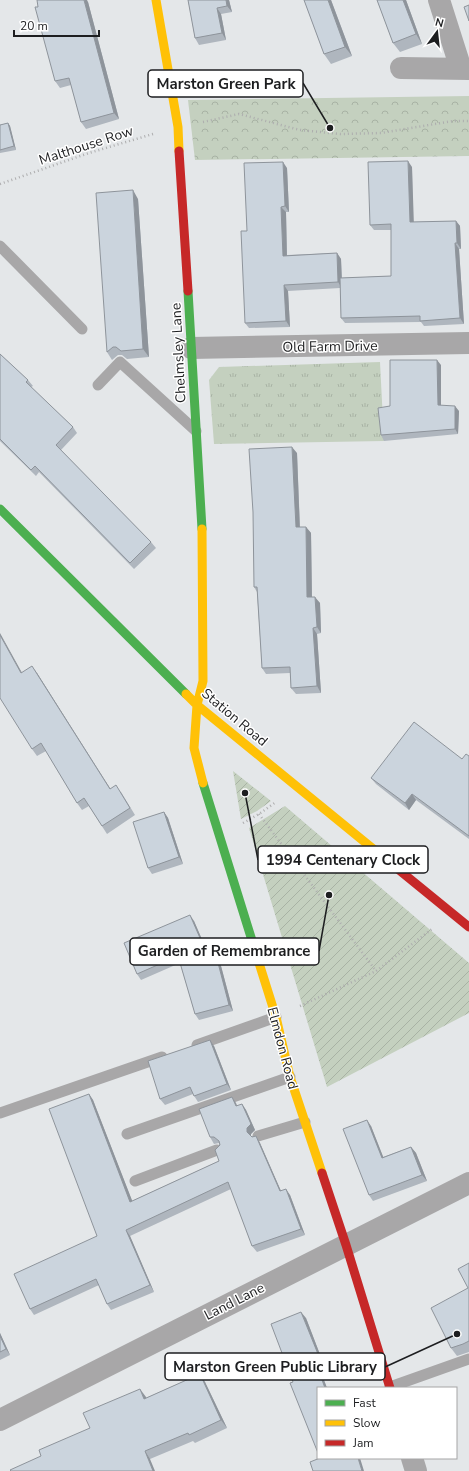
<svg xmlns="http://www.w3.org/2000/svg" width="469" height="1471" viewBox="0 0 469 1471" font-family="'Nunito Sans',sans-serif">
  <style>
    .grass { fill: url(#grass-tufts) }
    .park { fill: url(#park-crowns) }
    .garden { fill: url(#garden-furrows) }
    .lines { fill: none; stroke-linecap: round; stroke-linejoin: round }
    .path { stroke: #adadae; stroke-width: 2.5; stroke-dasharray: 1 3; stroke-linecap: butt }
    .lane { stroke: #a8a7a8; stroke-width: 11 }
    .street { stroke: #a8a7a8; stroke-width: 22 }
    .fast { stroke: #4caf50; stroke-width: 9 }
    .slow { stroke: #ffc107; stroke-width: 9 }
    .jam { stroke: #c62828; stroke-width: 9 }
    .wall { fill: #afb6be }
    .shaded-wall { fill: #8e949b }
    .building { fill: #cbd4dd; stroke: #8e949b }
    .labels { text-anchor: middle; stroke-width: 3; stroke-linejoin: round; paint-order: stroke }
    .street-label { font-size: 14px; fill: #1d1e20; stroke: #fff }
    .leader { fill: none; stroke: #1d1e20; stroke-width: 1.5 }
    .callout-dot { fill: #1d1e20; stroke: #fff; stroke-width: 1.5 }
    .callout { fill: #fff; stroke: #1d1e20; stroke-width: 1.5 }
    .callout-label { font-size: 15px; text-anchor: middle; font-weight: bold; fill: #1d1e20 }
  </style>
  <defs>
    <pattern id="grass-tufts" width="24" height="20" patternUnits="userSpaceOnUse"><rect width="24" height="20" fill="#c4d0bf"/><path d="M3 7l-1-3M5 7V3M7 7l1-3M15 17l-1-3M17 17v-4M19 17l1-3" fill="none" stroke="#a8b2a4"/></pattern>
    <pattern id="park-crowns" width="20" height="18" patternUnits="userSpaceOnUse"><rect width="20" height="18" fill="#c4d0bf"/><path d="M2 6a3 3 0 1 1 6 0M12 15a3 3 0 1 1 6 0" fill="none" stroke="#a8b2a4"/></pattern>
    <pattern id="garden-furrows" width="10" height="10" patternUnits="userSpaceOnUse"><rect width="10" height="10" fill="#c4d0bf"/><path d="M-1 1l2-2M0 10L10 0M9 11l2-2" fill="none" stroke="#a8b2a4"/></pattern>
  </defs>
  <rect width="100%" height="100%" fill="#e4e7e9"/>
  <path class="grass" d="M380,362L384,441L214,444L209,380L219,367Z"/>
  <path class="park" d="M469,96V156L195,160L188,100Z"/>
  <path class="garden" d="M233,771L271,801L257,811L241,819Z
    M285,806L469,963V1013L327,1087L249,828Z"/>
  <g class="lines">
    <path class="path" d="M203,122L239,114L300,130L340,134L381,133L453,121H469
      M0,184L89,153L153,134
      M259,814L376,971L432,929
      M243,823L259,814L276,802
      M300,1006L376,971"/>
    <path class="lane" d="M0,246L82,329
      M98,385L120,362L196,431
      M197,1045L276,1017
      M0,1113L162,1057
      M127,1134L290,1077
      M258,1136L305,1122
      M135,1181L217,1150
      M390,1387L469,1359"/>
    <path class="street" d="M439,0L461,69
      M401,68L469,69
      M191,348L469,343
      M0,1420L469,1183
      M412,1458L416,1471"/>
    <path class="fast" d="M188,291L202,529
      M0,509L186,694
      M203,783L259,963"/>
    <path class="slow" d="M156,0L178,127L179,151
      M202,529L203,681L197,705L194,748L203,783
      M186,694L197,705L377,852
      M259,963L276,1017L290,1077L322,1173"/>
    <path class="jam" d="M179,151L188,291
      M377,852L469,927
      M322,1173L346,1245L390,1388"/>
  </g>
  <path class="wall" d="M188,0H229L232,12L221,14L226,40L199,45L195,38Z
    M304,0H331L352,56L331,64L324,54Z
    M377,0H406L422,44L400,52L393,43Z
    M88,2L119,119L86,129L81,122L71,85L60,88L55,81Z
    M8,123L10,126L16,150L0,153V125Z
    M412,167L413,222L456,221L460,226L461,249H459L464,324L424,326L421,322L345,323L341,318L340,288L288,291L290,327L249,328L245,323L247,231L287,168L289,212H286L287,255L337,253L341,259L342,278L391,276V230H374L370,225Z
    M138,199L149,357L127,359L122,355H118L112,360L107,352Z
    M0,354L28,380L33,386L31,387L73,427L77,433L61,450L151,542L156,548L134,569L39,472L36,476L0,441Z
    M441,365V406L459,411L458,434L384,441L381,435L390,406Z
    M297,453L300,527H306L311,533L312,597L320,603L321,633L317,634L321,693L296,694L291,688L290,673L266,674L262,668L257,592L254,587Z
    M22,672L37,673L110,789L121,792L135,815L107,834L89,806L82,810L77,803L46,751L37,756L32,749Z
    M469,756V839L416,800L409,810L376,784L371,778L462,759Z
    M164,812L168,818L183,864L152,874L148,868Z
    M194,921L211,961L221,966L233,1011L199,1020L195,1014L180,963L141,980L137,974Z
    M214,1046L231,1090L198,1102L193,1094L165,1105L160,1099Z
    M89,1094L93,1100L132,1201L219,1161V1143L214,1144L210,1137L232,1097L237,1106L242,1104L246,1110L255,1130L251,1134V1136H256L260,1143L281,1191L290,1195L305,1235L257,1252L252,1246L231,1189L130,1236L154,1292L111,1310L107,1304L99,1285L34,1315L30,1309L97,1236Z
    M371,1126L383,1157L411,1147L416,1153L427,1181L373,1201L369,1195Z
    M469,1263V1352L457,1356L451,1348L468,1288Z
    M306,1318L324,1365L319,1367L327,1388H318Z
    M0,1333L10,1355L0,1360Z
    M200,1374L205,1382L227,1428L195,1443L193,1441L150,1459L41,1456L90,1428L146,1398Z"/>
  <path class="shaded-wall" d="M84,0H87L88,2L119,119L114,113Z
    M226,0H229L232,12L227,6Z
    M328,0H331L352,56L345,47Z
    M403,0H406L422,44L416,34Z
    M217,8L221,14L226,40L222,33Z
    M8,123L10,126L16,150L14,146Z
    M408,161L412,167L414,227L410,222Z
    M283,162L287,168L289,212L285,206Z
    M133,190L138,199L149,357L143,349Z
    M281,207L286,212L287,261L283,256Z
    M456,221L460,226L461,249L457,243Z
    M455,243L459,249L464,324L460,318Z
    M337,253L341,259L342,288L338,282Z
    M284,285L288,291L290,327L286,321Z
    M437,360L441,365V410L438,405Z
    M455,406L459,411L458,434L455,429Z
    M292,447L297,453L300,533L296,527Z
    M306,527L311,533L312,603L307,597Z
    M315,597L320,603L321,633L317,627Z
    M313,628L317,634L321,693L317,686Z
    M0,633L26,680L21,673L0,635Z
    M32,666L37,673L115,796L110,789Z
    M412,794L416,800L409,810L405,803Z
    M164,812L168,818L183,864L179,857Z
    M190,915L194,921L214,967L210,961Z
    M217,959L221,966L233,1011L229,1005Z
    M210,1040L214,1046L231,1090L227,1084Z
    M89,1094L93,1100L135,1208L130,1202Z
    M232,1097L236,1103L240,1113L236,1106Z
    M242,1104L246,1110L255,1130L251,1134V1138L247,1132Z
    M367,1120L371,1126L386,1164L382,1158Z
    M256,1136L260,1143L284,1198L280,1191Z
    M411,1147L416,1153L427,1181L422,1175Z
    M286,1189L290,1195L305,1235L301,1229Z
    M126,1230L130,1236L154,1292L150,1285Z
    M301,1312L306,1318L324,1365L320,1359Z
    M0,1333L10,1355L6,1349L0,1336Z
    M315,1361L319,1367L327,1388H325Z
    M200,1374L205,1382L227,1428L221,1420Z
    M140,1389L146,1397L150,1407L144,1399Z
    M145,1451L150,1459L155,1471H153Z
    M358,1458H360L364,1471H362Z"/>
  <path class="building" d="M37,0H84L114,113L81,122L69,78L55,81L35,7H38Z
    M188,0H226L227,6L217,8L222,33L195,38Z
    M304,0H328L345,47L324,54Z
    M377,0H403L416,34L393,43Z
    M469,5V21L464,7Z
    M8,123L14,146L0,150V125Z
    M408,161L410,222L456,221L457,243H455L460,318L420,321V316L341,318L340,278L391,276V224L370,225L368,162Z
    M283,162L285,206L281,207L283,256L337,253L338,282L284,285L286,321L245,323L241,231H247L244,163Z
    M133,190L143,349L121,351L116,347H113L107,352L96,193Z
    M0,354L28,380L26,382L73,427L56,445L151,542L130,563L35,466L31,470L0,439Z
    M390,360H437L438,405L455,406V429L381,435L378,408L390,406Z
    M292,447L296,527H306L307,597H315L317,627L313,628L317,686L291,688L290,667L262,668L257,587H254L253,512L249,449Z
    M0,635L21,673L32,666L110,789L116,785L130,808L102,826L84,798L77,803L41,743L32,749L0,698Z
    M414,722L462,759L466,754L469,756V836L412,794L405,803L371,778Z
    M164,812L179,857L148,868L133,822Z
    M190,915L210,961L217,959L229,1005L195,1014L178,956L137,974L124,943Z
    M210,1040L227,1084L194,1096L190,1087L160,1099L148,1061Z
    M89,1094L130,1202L219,1161L215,1150L220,1145L219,1141L214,1137H210L199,1109L232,1097L236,1106L242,1104L251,1124L247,1128V1132L252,1137L256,1136L280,1191L286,1189L301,1229L252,1246L228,1182L126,1230L150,1285L107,1304L96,1279L30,1309L14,1274L97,1236L49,1109Z
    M367,1120L382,1158L411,1147L422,1175L369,1195L343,1129Z
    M469,1263V1341L463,1344L451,1348L431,1308L468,1288L458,1269Z
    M301,1312L320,1359L315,1361L325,1388H318V1453L290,1383L293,1382L271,1324Z
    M0,1336L6,1349L0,1352Z
    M200,1374L221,1420L189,1435L188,1433L145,1451L153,1471H11L10,1470L41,1456L39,1450L90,1428L83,1413L140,1389L144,1399Z
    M320,1458H358L362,1471H313L310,1462Z"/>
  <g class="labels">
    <g class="street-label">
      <text transform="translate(86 145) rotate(-18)" y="5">Malthouse Row</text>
      <text transform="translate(330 346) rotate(-1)" y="5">Old Farm Drive</text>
      <text transform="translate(178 353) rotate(-93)" y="5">Chelmsley Lane</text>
      <text transform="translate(235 717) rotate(40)" y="5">Station Road</text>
      <text transform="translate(283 1048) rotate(75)" y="5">Elmdon Road</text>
      <text transform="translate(234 1301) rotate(-27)" y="5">Land Lane</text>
    </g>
  </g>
  <path class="leader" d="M330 128L303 83M245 793L258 860M329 895L319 951M457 1334L385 1367"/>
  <g class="callout-dot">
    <circle cx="330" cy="128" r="4"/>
    <circle cx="245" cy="793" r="4"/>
    <circle cx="329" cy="895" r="4"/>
    <circle cx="457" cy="1334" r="4"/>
  </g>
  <g class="callout">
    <rect x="148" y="70" width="155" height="27" rx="4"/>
    <rect x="258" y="846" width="170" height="27" rx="4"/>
    <rect x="130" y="938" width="189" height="27" rx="4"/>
    <rect x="165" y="1353" width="220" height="27" rx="4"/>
  </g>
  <g class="callout-label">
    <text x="226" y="89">Marston Green Park</text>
    <text x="343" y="865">1994 Centenary Clock</text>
    <text x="224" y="956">Garden of Remembrance</text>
    <text x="275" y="1372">Marston Green Public Library</text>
  </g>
  <rect x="317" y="1387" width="140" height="72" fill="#ffffff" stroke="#a5a5a6"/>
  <rect x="325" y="1400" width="20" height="6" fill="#4caf50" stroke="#a5a5a6"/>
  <text x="353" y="1407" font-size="12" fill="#1d1e20">Fast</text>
  <rect x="325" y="1420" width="20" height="6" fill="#ffc107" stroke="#a5a5a6"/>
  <text x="353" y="1427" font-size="12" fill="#1d1e20">Slow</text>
  <rect x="325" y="1440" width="20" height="6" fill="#c62828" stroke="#a5a5a6"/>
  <text x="353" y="1447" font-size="12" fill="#1d1e20">Jam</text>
  <g transform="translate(437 32) rotate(15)" stroke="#ffffff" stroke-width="3" paint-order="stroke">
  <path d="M0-3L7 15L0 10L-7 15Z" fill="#1d1e20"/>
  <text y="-6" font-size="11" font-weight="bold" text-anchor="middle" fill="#1d1e20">N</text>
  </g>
  <path d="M14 30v6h85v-6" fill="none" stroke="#1d1e20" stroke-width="2"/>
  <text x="20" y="30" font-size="12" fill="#1d1e20" stroke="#ffffff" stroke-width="3" paint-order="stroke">20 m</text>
</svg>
